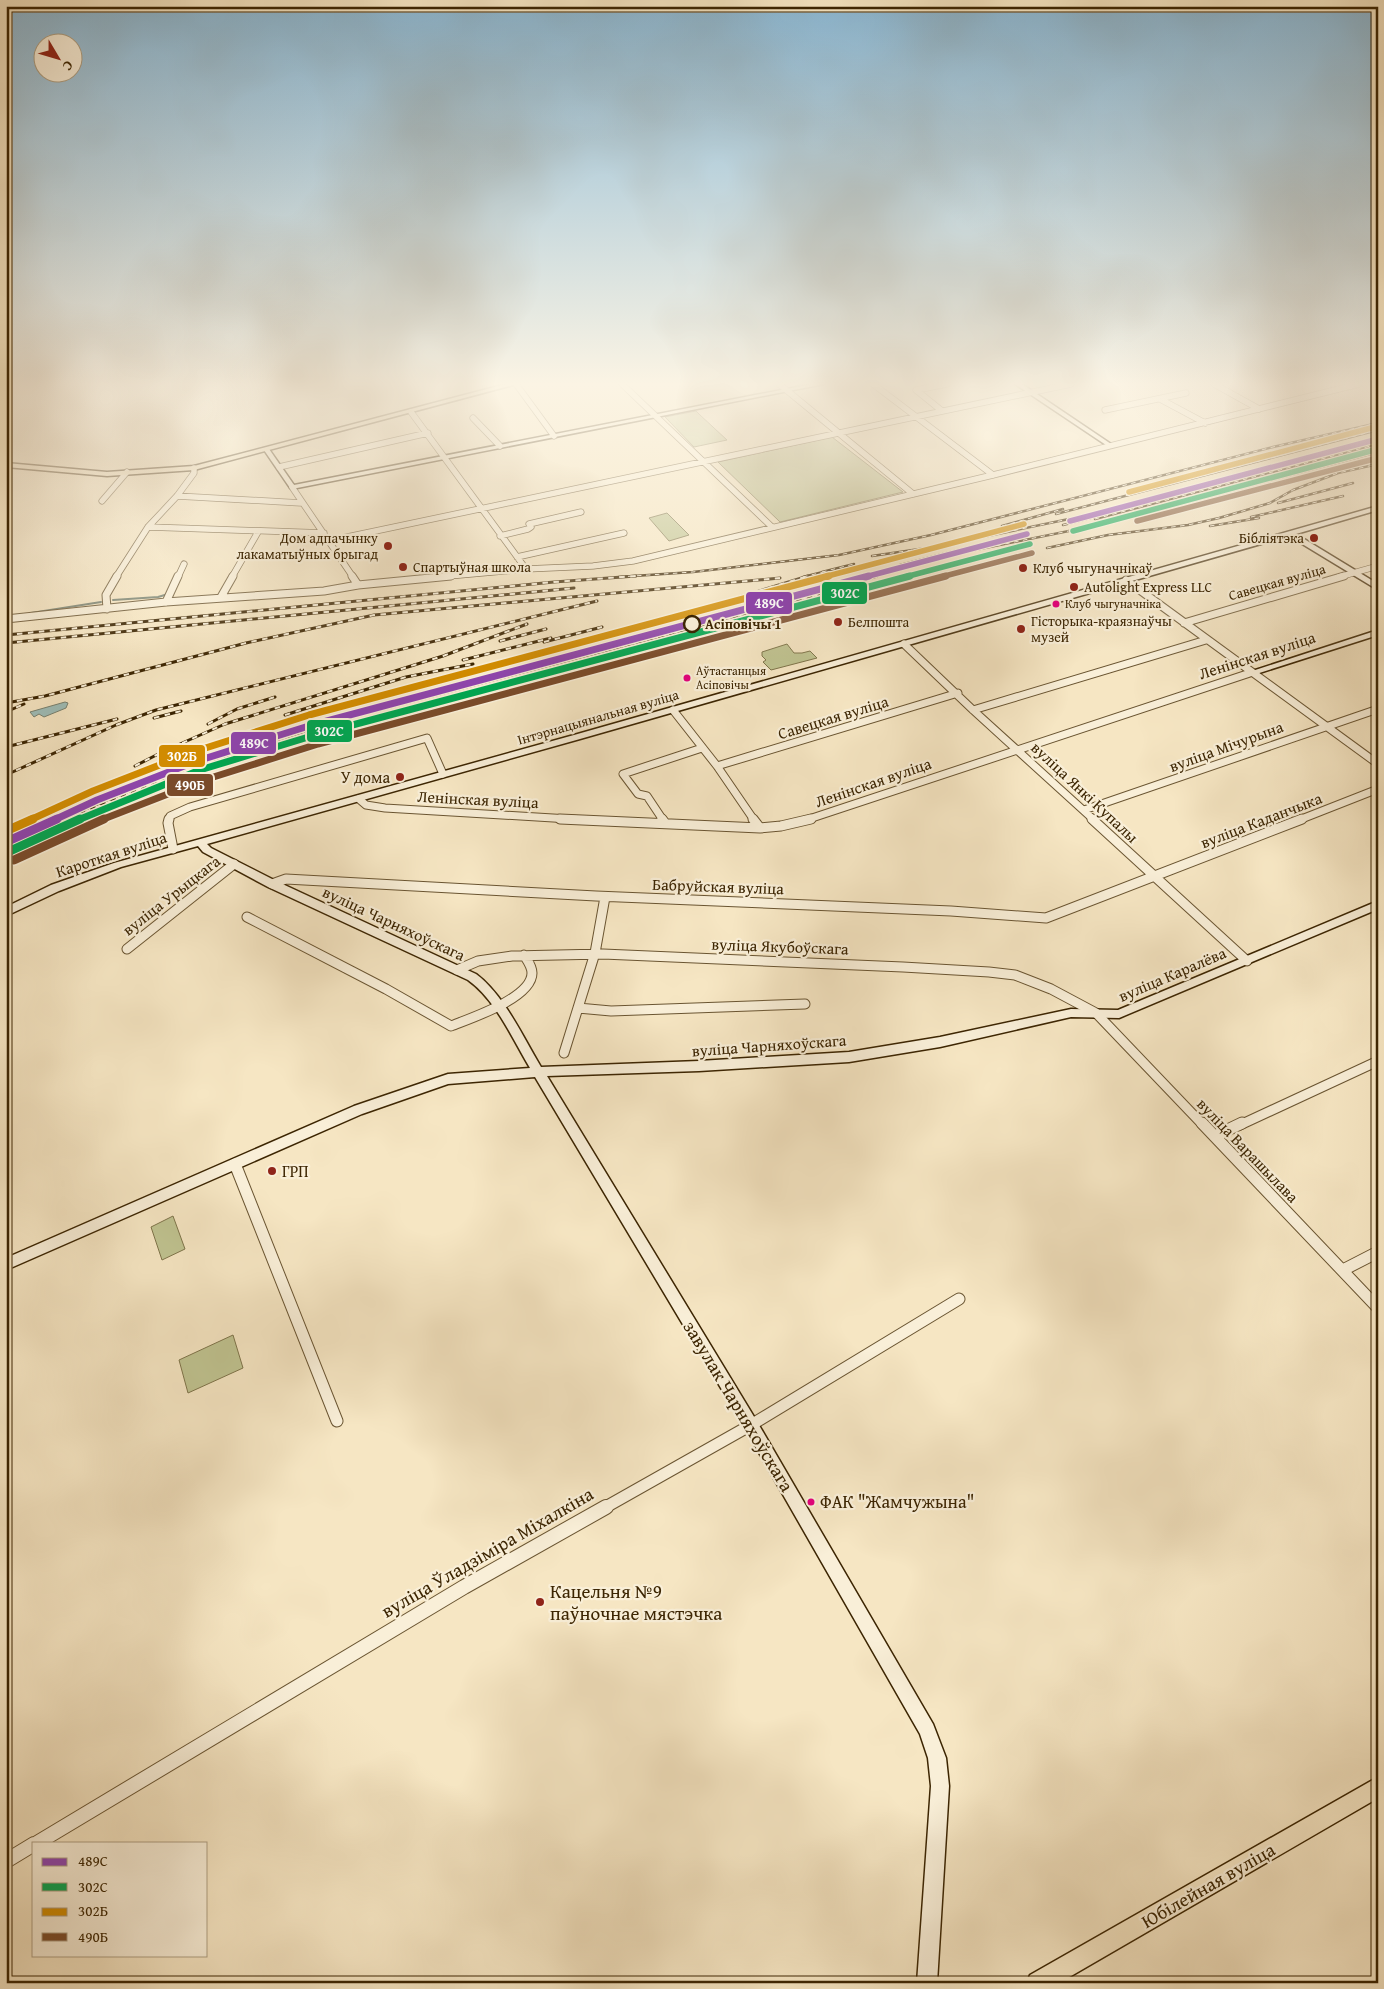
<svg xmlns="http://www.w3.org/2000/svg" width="1384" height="1989" viewBox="0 0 1384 1989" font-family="'Gentium Book Plus',serif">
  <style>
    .green { fill: #c0c491; stroke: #7e744a }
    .water { fill: #9ebeb9; stroke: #778170 }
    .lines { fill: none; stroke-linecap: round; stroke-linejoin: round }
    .stream { stroke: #778170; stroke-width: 2 }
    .street-far4-casing { stroke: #6a5532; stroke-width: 7 }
    .street-far3-casing { stroke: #6a5532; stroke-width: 9 }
    .street-far2-casing { stroke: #6a5532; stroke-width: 11 }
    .street-far1-casing { stroke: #6a5532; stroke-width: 13 }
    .street-casing { stroke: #6a5532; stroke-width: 16 }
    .secondary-casing { stroke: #3c2502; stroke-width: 3 }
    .primary-casing { stroke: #3c2502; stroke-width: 3 }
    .street-far4 { stroke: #f9efd8; stroke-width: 5.5 }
    .street-far3 { stroke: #f9efd8; stroke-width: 7 }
    .street-far2 { stroke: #f9efd8; stroke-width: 9 }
    .street-far1 { stroke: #f9efd8; stroke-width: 11 }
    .street { stroke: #f9efd8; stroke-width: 14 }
    .secondary { fill: #f9efd8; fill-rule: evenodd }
    .primary { fill: #f6e6c3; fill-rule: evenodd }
    .rail-far2-casing { stroke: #3c2502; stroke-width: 2.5 }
    .rail-far1-casing { stroke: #3c2502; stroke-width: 3 }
    .rail-casing { stroke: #3c2502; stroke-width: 4.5 }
    .rail-far2 { stroke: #f9efd8; stroke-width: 1; stroke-dasharray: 4.5; stroke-linecap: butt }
    .rail-far1 { stroke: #f9efd8; stroke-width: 2; stroke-dasharray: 5.5; stroke-linecap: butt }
    .rail { stroke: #f9efd8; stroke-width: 2.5; stroke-dasharray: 8; stroke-linecap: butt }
    .rail-1-far2-casing { stroke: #f9efd8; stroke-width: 8 }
    .rail-1-far1-casing { stroke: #f9efd8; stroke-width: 10 }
    .rail-1-casing { stroke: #f9efd8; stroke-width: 12 }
    .rail-2-far2-casing { stroke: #f9efd8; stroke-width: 8 }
    .rail-2-far1-casing { stroke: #f9efd8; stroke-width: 10 }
    .rail-2-casing { stroke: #f9efd8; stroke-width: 12 }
    .rail-3-far2-casing { stroke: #f9efd8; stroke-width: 8 }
    .rail-3-far1-casing { stroke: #f9efd8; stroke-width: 10 }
    .rail-3-casing { stroke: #f9efd8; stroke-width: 12 }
    .rail-4-far2-casing { stroke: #f9efd8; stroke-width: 8 }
    .rail-4-far1-casing { stroke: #f9efd8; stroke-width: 10 }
    .rail-4-casing { stroke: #f9efd8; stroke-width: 12 }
    .rail-1-far2 { stroke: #8e44ad; stroke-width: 5.5 }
    .rail-1-far1 { stroke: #8e44ad; stroke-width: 7 }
    .rail-1 { stroke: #8e44ad; stroke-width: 9 }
    .rail-2-far2 { stroke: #00a651; stroke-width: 5.5 }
    .rail-2-far1 { stroke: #00a651; stroke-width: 7 }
    .rail-2 { stroke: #00a651; stroke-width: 9 }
    .rail-3-far2 { stroke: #d28c00; stroke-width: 5.5 }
    .rail-3-far1 { stroke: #d28c00; stroke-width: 7 }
    .rail-3 { stroke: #d28c00; stroke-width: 9 }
    .rail-4-far2 { stroke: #7a4b2a; stroke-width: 5.5 }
    .rail-4-far1 { stroke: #7a4b2a; stroke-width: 7 }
    .rail-4 { stroke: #7a4b2a; stroke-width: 9 }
    .poi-dot { fill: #8f2418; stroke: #f9efd8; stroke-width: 2 }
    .bus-dot { fill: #e5007d; stroke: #f9efd8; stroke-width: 2 }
    .stop-dot { fill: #f9efd8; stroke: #3c2502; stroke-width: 2.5 }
    .labels { text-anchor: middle; stroke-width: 4.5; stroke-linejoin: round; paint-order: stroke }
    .far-bus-label { font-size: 12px; fill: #3c2502; stroke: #f9efd8; text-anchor: start }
    .far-poi-label { font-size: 14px; fill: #3c2502; stroke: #f9efd8; text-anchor: start }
    .far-street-label { font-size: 14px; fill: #3c2502; stroke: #f9efd8 }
    .far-stop-label { font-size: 14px; font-weight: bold; fill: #3c2502; stroke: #f9efd8; text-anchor: start }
    .street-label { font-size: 16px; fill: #3c2502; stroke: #f9efd8 }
    .poi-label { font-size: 16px; fill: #3c2502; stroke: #f9efd8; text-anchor: end }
    .near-bus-label { font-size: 18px; fill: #3c2502; stroke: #f9efd8; text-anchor: start }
    .near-street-label { font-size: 19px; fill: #3c2502; stroke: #f9efd8 }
    .near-poi-label { font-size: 19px; fill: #3c2502; stroke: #f9efd8; text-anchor: start }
    .line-badge { stroke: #f9efd8; stroke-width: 2 }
    .badge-label { font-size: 14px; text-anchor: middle; font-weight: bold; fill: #fff }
  </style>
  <rect width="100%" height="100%" fill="#f6e6c3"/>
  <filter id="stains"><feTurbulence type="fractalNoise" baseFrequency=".004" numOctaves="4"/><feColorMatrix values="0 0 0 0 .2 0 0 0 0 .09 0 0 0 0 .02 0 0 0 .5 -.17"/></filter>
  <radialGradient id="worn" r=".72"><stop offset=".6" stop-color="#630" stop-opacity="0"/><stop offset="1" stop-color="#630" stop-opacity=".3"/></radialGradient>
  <path class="green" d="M696,411L700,415L727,440L694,447L665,417Z
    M832,437L903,492L780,522L718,462Z
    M667,513L689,535L669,541L649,518Z
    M787,644L794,653H802L810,651L817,658L771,670L763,662L766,660L762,656V652Z
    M173,1216L185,1249L162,1260L151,1227Z
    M233,1335L243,1368L188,1393L179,1360Z"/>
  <path class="water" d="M65,702L68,703L66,708L44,717L39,714L34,717L30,712Z"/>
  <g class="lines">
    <path class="stream" d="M113,600L158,597L168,594
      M31,613L101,602"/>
    <g class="street-far4-casing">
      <path id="street-far4" d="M516,384L554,436
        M622,384L772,527
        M779,384L913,494
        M873,384L993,475
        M1214,384L1259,409
        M1160,399L1205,423
        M1105,410L1186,393
        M942,411L916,390L947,384
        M411,412L526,569
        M473,418L500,446
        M279,467L428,433
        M292,487L353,577
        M177,496L301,503
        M102,501L127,472
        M148,527L324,533
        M500,536L528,529L531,527L529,524L581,512
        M328,541L1071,384
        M517,557L624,533
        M116,577L148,527L177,496L194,473V468
        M178,577L184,564
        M232,577L258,532
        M438,577L526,569L593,566L633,561L993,475L1359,384
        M1339,577L1378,566"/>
    </g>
    <g class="street-far3-casing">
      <path id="street-far3" d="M352,576L358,585
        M1126,580L1378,764
        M221,597L233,576
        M166,602L178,576
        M107,609L106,595L117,576
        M6,619L166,602L324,591L358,585L451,576
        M1184,623L1344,576
        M904,644L973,710L1094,820
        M673,710L717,766L754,820
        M973,710L1206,640
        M717,766L958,693
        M359,799L366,805L385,808L586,820
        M1084,810L1378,709
        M169,820L170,816L190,807L427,738L443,774
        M663,820L647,796L638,794L623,774L702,748
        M806,820L1250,673
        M1299,820L1378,789"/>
    </g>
    <g class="street-far2-casing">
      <path id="street-far2" d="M169,819L168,823L173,849
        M560,819L760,828L781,826L811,819
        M662,819L665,823
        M753,819L760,828
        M1092,819L1247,961
        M272,884L286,879L596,896L951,911L1046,918L1302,819
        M247,917L386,989L451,1026C471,1018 532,998 532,973C532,966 527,960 524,955
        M127,949L234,864
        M457,970L478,961L512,956L603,954L903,967L989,972L1015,975L1051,989L1096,1013L1203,1125
        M578,1008L611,1011L805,1004
        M564,1053L595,953L605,897
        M1240,1125L1378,1061"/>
    </g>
    <g class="street-far1-casing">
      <path id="street-far1" d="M1202,1123L1378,1308
        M1215,1136L1242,1123
        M235,1164L337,1421
        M1343,1270L1378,1252
        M604,1508L751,1425L959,1299"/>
    </g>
    <g class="street-casing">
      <path id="street" d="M37,1843L464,1587L606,1507
        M6,1861L34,1844"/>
    </g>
    <g class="secondary-casing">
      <path id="secondary" d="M812,384H824L292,489L290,488L264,450L269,449L294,485Z
        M1015,384H1022L1114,446L1109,447Z
        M1378,506V510L1296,534L1378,584V590L1289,536L580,739L207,844L211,848L276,881L476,974C504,995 523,1037 541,1067L699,1061L849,1052L940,1037L1071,1009L1118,1010L1378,901V909L1119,1018L1071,1017L940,1047L849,1062L699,1071L547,1076L756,1420L933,1724L946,1758L949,1786L937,1983H917L931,1786L928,1758L920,1734L746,1430L535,1077L448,1084L362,1114L6,1270V1258L354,1106L448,1074L530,1068C512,1038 496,1000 468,980L268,887L203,852L198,846L121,867L59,891L6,916V907L51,885L114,863L574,735Z
        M1378,630V635L1253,675H1247L1246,673Z"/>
    </g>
    <g class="primary-casing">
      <path id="primary" d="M506,384H517L194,470L107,476L6,467V463L107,472L194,466Z
        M1378,1777V1798L1059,1983H1027L1030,1975Z"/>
    </g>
    <use href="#street-far4" class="street-far4"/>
    <use href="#street-far3" class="street-far3"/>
    <use href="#street-far2" class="street-far2"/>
    <use href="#street-far1" class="street-far1"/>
    <use href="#street" class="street"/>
    <use href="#secondary" class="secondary"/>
    <use href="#primary" class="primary"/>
    <g class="rail-far2-casing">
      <path id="rail-far2" d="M1278,503L1353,483
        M1056,514L1378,430
        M1251,517L1343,496
        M1095,519L1378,444
        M1063,525L1102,515
        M1002,526L1063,509
        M1210,526L1259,518
        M1047,548L1108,535L1188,525L1219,518L1270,503L1293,490L1338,473L1378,464
        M970,551L1113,522L1378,452
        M872,556L940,546L1069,519
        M900,565L978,545
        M822,572L854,564
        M619,577L693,572L839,555L931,535L1273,447L1378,423
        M803,577L827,571
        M873,577L908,566"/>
    </g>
    <g class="rail-far1-casing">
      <path id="rail-far1" d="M6,635L554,582L636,576
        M500,641L546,629
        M544,642L602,627
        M6,643L574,588
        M463,660L551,638
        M437,702L498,688
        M6,703L45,696L246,643L374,615L780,578
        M6,712L24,704
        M285,715L406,677L473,664
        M154,718L181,711
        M208,724L237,709L275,697
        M312,736L406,710
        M6,747L117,719
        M162,752L225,724L443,656L527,624
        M135,766L168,749
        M6,775L116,725L156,710L597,601
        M24,820L171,759L277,723L377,695L628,631L808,576
        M65,820L199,765L333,722L832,591L877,576
        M88,820L146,792"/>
    </g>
    <g class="rail-casing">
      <path id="rail" d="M6,828L27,819
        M6,847L68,819
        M6,859L90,819"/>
    </g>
    <use href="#rail-far2" class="rail-far2"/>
    <use href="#rail-far1" class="rail-far1"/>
    <use href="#rail" class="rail"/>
    <g class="rail-1-far2-casing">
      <path id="rail-1-far2" d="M1070,521L1378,439
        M865,577L1027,534"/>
    </g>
    <g class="rail-1-far1-casing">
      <path id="rail-1-far1" d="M54,820L97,800L197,761L312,725L869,576"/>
    </g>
    <g class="rail-1-casing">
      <path id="rail-1" d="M6,842L57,819"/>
    </g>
    <g class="rail-2-far2-casing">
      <path id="rail-2-far2" d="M1073,531L1378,449
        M905,577L1030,544"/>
    </g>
    <g class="rail-2-far1-casing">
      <path id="rail-2-far1" d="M78,820L200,770L315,735L910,576"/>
    </g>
    <g class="rail-2-casing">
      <path id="rail-2" d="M10,851L80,819"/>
    </g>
    <g class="rail-3-far2-casing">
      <path id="rail-3-far2" d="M1129,492L1375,427
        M824,577L1024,524"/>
    </g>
    <g class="rail-3-far1-casing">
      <path id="rail-3-far1" d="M30,820L93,791L193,752L309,715L829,576"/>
    </g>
    <g class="rail-3-casing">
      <path id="rail-3" d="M6,831L33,819"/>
    </g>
    <g class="rail-4-far2-casing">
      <path id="rail-4-far2" d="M1137,521L1378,458
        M941,577L1032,553"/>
    </g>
    <g class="rail-4-far1-casing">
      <path id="rail-4-far1" d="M101,820L204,780L318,744L946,576"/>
    </g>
    <g class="rail-4-casing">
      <path id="rail-4" d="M14,860L104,819"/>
    </g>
    <use href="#rail-1-far2" class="rail-1-far2"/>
    <use href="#rail-1-far1" class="rail-1-far1"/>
    <use href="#rail-1" class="rail-1"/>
    <use href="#rail-2-far2" class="rail-2-far2"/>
    <use href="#rail-2-far1" class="rail-2-far1"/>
    <use href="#rail-2" class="rail-2"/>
    <use href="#rail-3-far2" class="rail-3-far2"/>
    <use href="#rail-3-far1" class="rail-3-far1"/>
    <use href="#rail-3" class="rail-3"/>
    <use href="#rail-4-far2" class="rail-4-far2"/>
    <use href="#rail-4-far1" class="rail-4-far1"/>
    <use href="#rail-4" class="rail-4"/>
  </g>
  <linearGradient id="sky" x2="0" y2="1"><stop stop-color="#8ab8d5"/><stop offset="0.58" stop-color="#fbf4e4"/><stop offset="1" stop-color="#fbf4e4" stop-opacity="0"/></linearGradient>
  <rect width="1384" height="662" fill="url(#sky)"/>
  <g class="poi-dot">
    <circle cx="1314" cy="538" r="5"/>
    <circle cx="388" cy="546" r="5"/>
    <circle cx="403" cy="567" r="5"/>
    <circle cx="1023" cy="568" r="5"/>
    <circle cx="1074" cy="587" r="5"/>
    <circle cx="838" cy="622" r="5"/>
    <circle cx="1021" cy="629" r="5"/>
    <circle cx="400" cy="777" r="5"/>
    <circle cx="272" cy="1171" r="5"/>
    <circle cx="540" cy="1602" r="5"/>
  </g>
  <g class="bus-dot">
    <circle cx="1056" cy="604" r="4.5"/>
    <circle cx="687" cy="678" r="4.5"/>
    <circle cx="811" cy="1502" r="4.5"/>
  </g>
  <circle class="stop-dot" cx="692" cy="624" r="8"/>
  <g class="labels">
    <g class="far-bus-label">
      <text x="1065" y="608">Клуб чыгуначніка</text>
      <text x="696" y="675">Аўтастанцыя<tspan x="696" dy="14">Асіповічы</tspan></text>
    </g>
    <g class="far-poi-label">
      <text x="378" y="543" text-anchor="end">Дом адпачынку<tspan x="378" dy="16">лакаматыўных брыгад</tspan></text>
      <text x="1304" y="543" text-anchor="end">Бібліятэка</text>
      <text x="413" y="572">Спартыўная школа</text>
      <text x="1033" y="573">Клуб чыгуначнікаў</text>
      <text x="1084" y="592">Autolight Express LLC</text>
      <text x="1031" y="626">Гісторыка-краязнаўчы<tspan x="1031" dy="16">музей</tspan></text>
      <text x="848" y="627">Белпошта</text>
    </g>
    <g class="far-street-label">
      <text transform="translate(1277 582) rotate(-16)" y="5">Савецкая вуліца</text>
      <text transform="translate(598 717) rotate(-16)" y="5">Інтэрнацыянальная вуліца</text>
    </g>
    <g class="far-stop-label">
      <text x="705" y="629">Асіповічы 1</text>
    </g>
    <g class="street-label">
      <text transform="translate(1257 655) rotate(-18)" y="6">Ленінская вуліца</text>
      <text transform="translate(833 717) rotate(-17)" y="6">Савецкая вуліца</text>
      <text transform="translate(1226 746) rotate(-20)" y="6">вуліца Мічурына</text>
      <text transform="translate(873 782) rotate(-19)" y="6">Ленінская вуліца</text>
      <text transform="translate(1085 792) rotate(43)" y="6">вуліца Янкі Купалы</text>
      <text transform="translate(478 799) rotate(3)" y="6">Ленінская вуліца</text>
      <text transform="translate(1261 820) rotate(-21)" y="6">вуліца Каданчыка</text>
      <text transform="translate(111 854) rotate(-18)" y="6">Кароткая вуліца</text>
      <text transform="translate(718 886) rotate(2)" y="6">Бабруйская вуліца</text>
      <text transform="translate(171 895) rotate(-38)" y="6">вуліца Урыцкага</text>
      <text transform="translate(394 923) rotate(25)" y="6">вуліца Чарняхоўскага</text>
      <text transform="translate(780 946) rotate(2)" y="6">вуліца Якубоўскага</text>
      <text transform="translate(1172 974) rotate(-23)" y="6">вуліца Каралёва</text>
      <text transform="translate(769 1045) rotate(-4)" y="6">вуліца Чарняхоўскага</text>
      <text transform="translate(1248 1150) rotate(46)" y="6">вуліца Варашылава</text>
    </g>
    <g class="poi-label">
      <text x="390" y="783">У дома</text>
      <text x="282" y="1177" text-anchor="start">ГРП</text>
    </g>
    <g class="near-bus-label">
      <text x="820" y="1508">ФАК "Жамчужына"</text>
    </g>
    <g class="near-street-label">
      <text transform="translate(739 1406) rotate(59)" y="7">завулак Чарняхоўскага</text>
      <text transform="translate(487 1552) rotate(-30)" y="7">вуліца Ўладзіміра Міхалкіна</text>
      <text transform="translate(1208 1885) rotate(-30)" y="7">Юбілейная вуліца</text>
    </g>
    <g class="near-poi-label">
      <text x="550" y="1598">Кацельня №9<tspan x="550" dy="22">паўночнае мястэчка</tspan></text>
    </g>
  </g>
  <g class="line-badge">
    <rect x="821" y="581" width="47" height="24" rx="5" fill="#00a651"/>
    <rect x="745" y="591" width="48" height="24" rx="5" fill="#8e44ad"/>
    <rect x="306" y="719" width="47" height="24" rx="5" fill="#00a651"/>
    <rect x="230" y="731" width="47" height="24" rx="5" fill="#8e44ad"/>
    <rect x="158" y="744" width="48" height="24" rx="5" fill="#d28c00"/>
    <rect x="166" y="773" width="48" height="24" rx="5" fill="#7a4b2a"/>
  </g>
  <g class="badge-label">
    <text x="845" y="598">302С</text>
    <text x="769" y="608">489С</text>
    <text x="329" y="736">302С</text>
    <text x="254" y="748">489С</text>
    <text x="182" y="761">302Б</text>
    <text x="190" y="790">490Б</text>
  </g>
  <rect width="1384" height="1989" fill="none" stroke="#f6e6c3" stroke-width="25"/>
  <rect x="8" y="8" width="1369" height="1974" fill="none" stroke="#3c2502" stroke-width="2.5"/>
  <rect x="12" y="12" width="1359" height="1964" fill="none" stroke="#3c2502"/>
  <rect x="32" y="1842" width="175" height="115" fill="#f9efd8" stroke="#ad9e82"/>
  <rect x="42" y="1858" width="25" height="8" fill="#8e44ad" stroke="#ad9e82"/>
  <text x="78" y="1866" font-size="15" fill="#3c2502">489С</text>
  <rect x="42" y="1883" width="25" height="8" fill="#00a651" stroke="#ad9e82"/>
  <text x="78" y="1892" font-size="15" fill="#3c2502">302С</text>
  <rect x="42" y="1908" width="25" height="8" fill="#d28c00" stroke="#ad9e82"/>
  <text x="78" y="1916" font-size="15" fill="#3c2502">302Б</text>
  <rect x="42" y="1933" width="25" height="8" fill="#7a4b2a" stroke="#ad9e82"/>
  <text x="78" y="1942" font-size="15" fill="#3c2502">490Б</text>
  <g transform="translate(58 58) rotate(128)"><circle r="24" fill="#f9efd8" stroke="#ad9e82"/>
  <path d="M0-4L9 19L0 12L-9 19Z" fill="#8f2418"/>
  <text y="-8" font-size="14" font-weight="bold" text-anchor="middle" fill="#3c2502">С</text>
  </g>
  <rect width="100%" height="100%" filter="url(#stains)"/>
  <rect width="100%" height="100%" fill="url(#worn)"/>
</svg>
